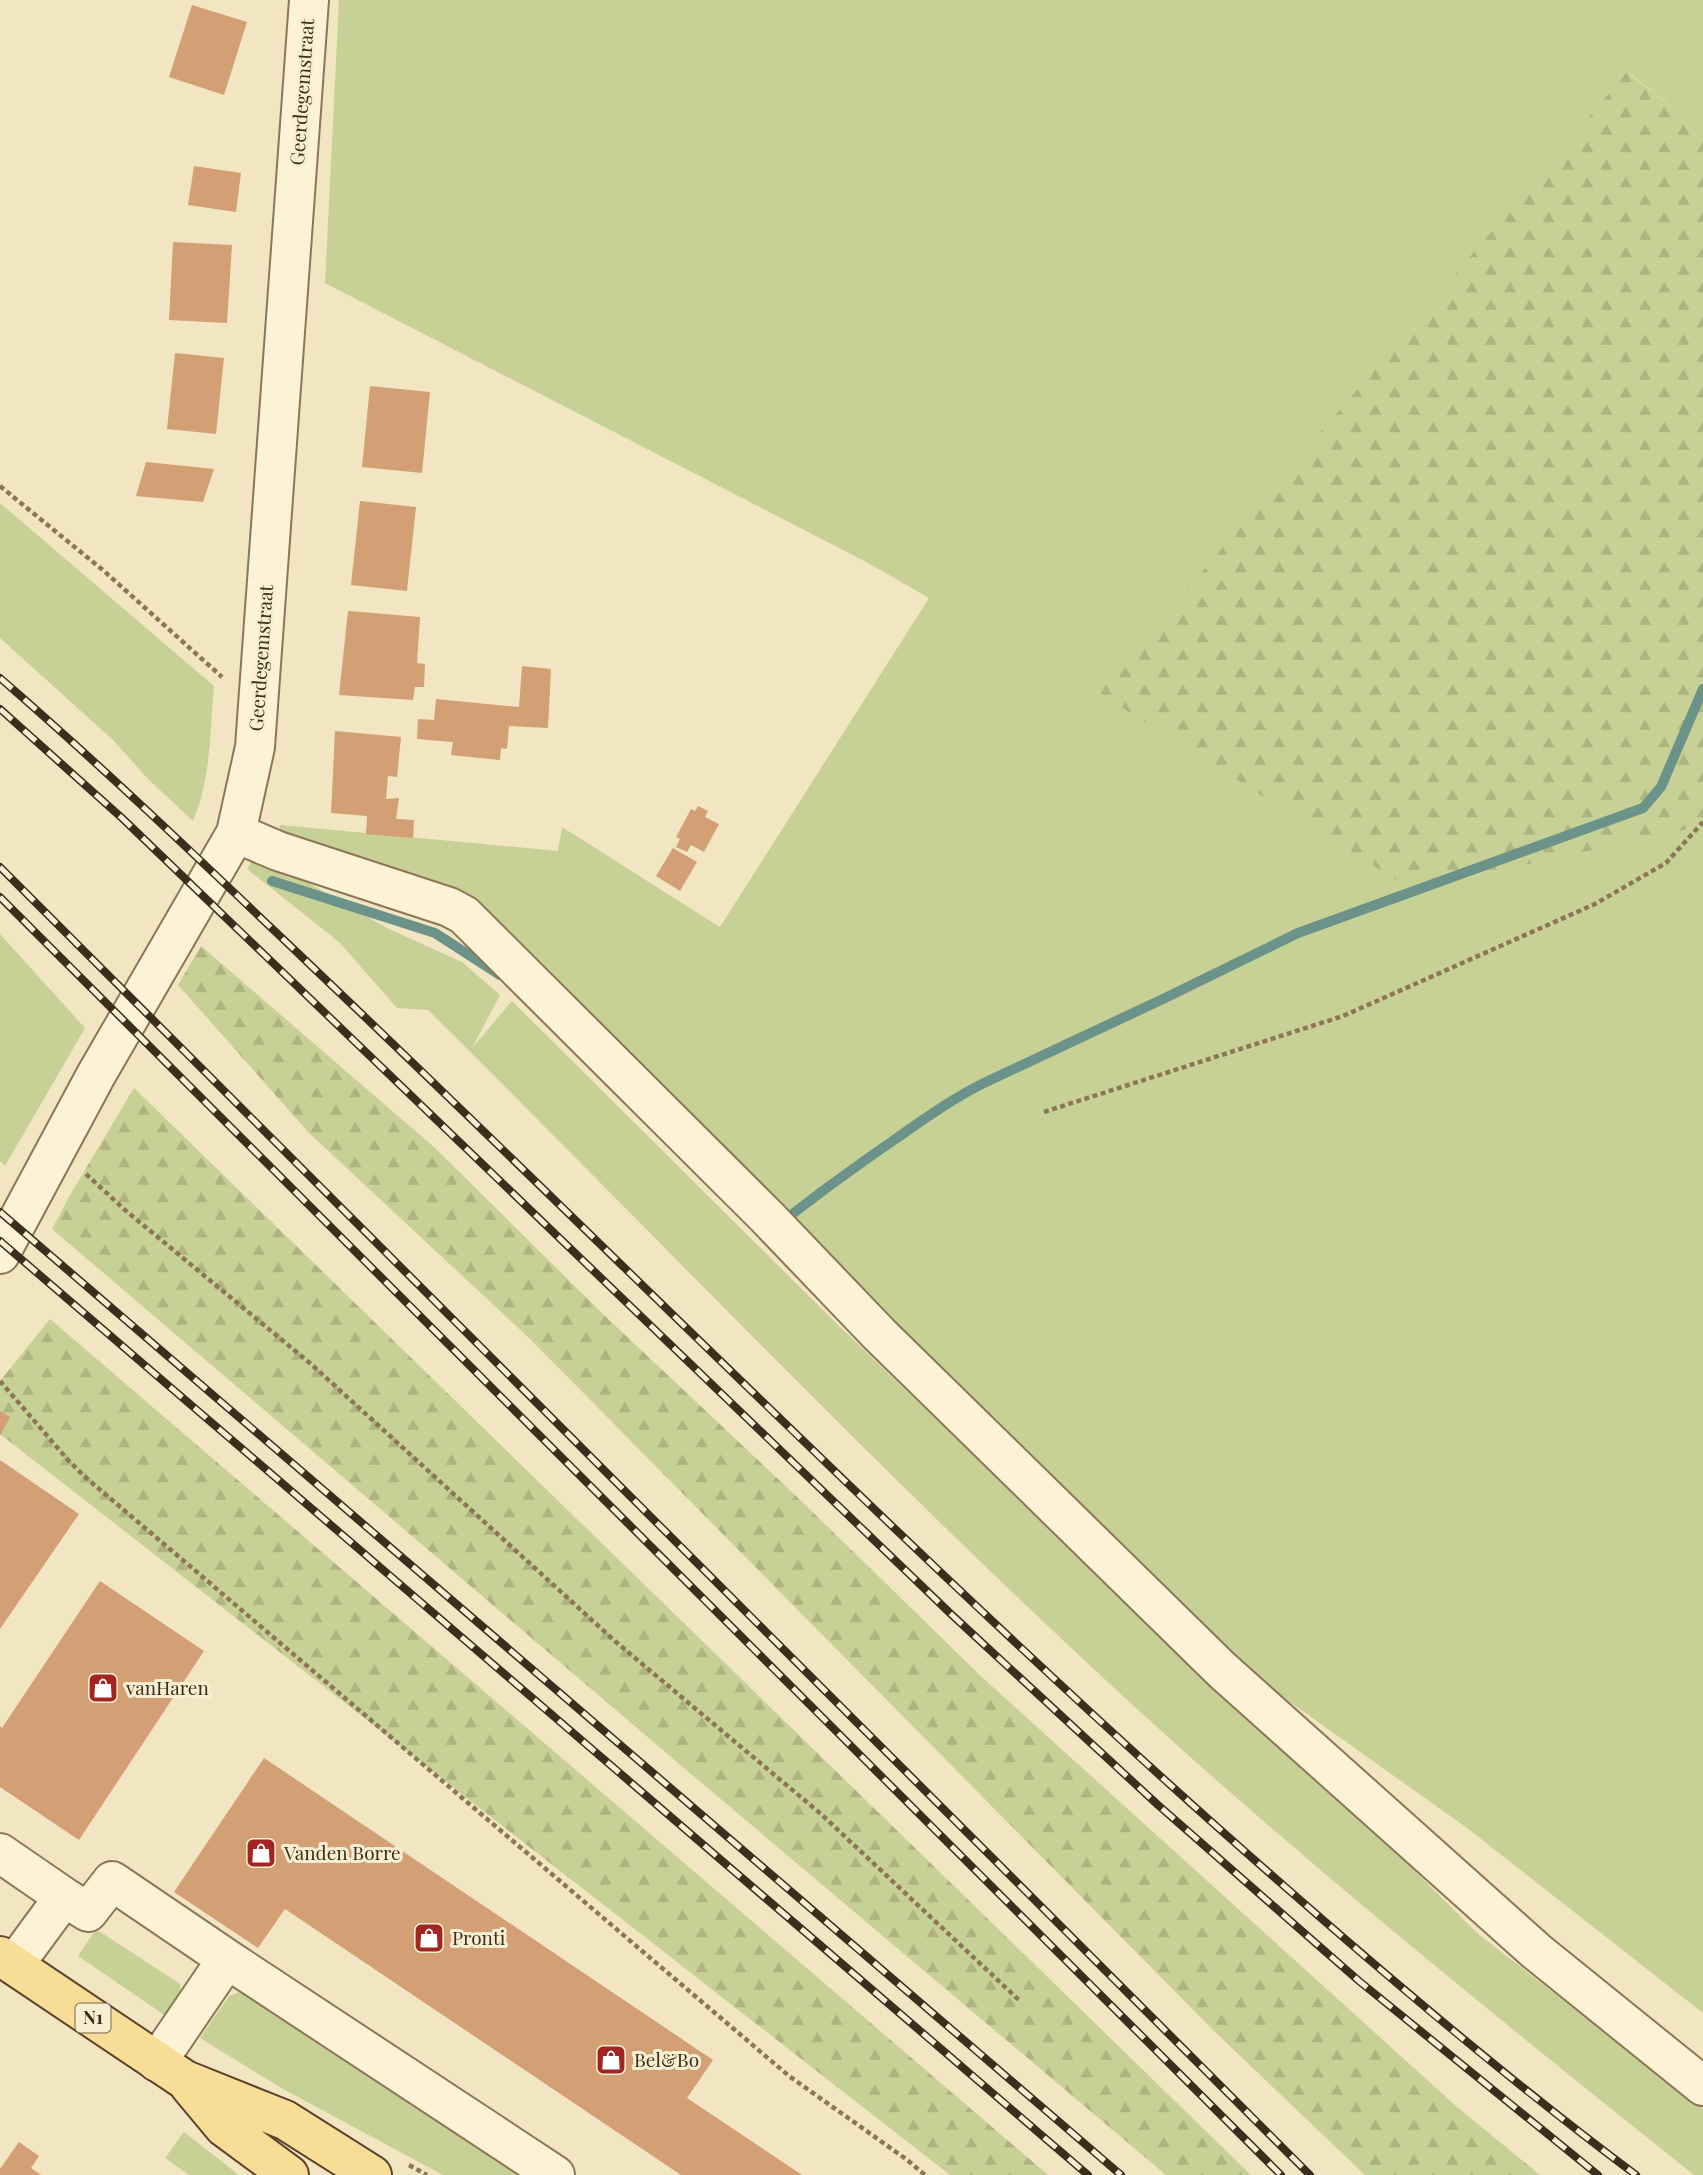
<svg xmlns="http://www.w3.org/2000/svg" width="1703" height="2175" viewBox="0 0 1703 2175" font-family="'Playfair Display',serif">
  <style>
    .grass { fill: #c8d195 }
    .forest { fill: url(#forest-firs) }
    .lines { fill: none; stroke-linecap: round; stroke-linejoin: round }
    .stream { stroke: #6b938a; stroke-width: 10 }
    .building { fill: #d39f75 }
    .minor-casing { stroke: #8d7657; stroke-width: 42 }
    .major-casing { stroke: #5b432c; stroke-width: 42 }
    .path { stroke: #8d7657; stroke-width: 4.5; stroke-dasharray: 5 3.5; stroke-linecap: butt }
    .minor { stroke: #fcf2d6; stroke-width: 38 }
    .major { stroke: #f8dd97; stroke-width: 38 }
    .rail-casing { stroke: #3c2d1d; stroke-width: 8 }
    .rail { stroke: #f8efd2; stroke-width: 5; stroke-dasharray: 16; stroke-linecap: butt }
    .labels { text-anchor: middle; stroke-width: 6; stroke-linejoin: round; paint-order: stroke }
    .shield { fill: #f8efd2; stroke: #746753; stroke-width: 2 }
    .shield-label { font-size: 18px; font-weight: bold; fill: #3c2d1d }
    .street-label { font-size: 19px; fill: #3c2d1d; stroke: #f8efd2 }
    .poi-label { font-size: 19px; fill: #3c2d1d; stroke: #f8efd2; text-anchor: start }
  </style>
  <defs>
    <pattern id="forest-firs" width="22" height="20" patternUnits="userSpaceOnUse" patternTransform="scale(1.75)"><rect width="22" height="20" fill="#c8d195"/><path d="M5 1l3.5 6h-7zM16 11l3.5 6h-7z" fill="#adb480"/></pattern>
  </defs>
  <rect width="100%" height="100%" fill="#f2e5c2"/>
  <path class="grass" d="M339,0H1703V132L1628,72L1412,890L1703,826V2013L1467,1828L1214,1648L465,906L277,848L280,825L558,851L562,827L720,927L929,598L870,564L325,283Z
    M0,503L214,686C210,731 211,779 193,821L147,778L113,740L0,638Z
    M265,858L387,928L462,962L500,995L472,1048L512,1001L835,1322L1171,1646L1342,1798L1476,1932L1703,2109V2175H1694C1495,2016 1297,1857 1111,1685C876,1468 655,1235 428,1010L397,1008L339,942L247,869L253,859Z
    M0,934L85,1028L5,1166L0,1161Z
    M96,1929L180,1984L181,1995L166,2016L78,1956Z
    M242,1991L520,2175H443L283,2089L200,2038L229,1996Z
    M184,2132L239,2175H189L165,2158Z"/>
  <path class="forest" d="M1627,72L1703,132V826L1412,890L1099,693Z
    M201,946L435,1148L606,1317L795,1495L984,1679L1456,2106L1540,2175H1365L1215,2032L529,1338L309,1133L178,985Z
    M134,1088L1251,2175H1166L678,1763L52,1229L70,1195Z
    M50,1319L1048,2175H950L0,1434V1381Z"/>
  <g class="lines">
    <path class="stream" d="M272,881L435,933L500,975
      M780,1224C817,1194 855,1167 894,1140C924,1119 953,1098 986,1082L1163,999L1298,933L1643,808L1661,787L1703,689"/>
  </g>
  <path class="building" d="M192,5L247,22L224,95L169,77Z
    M194,166L241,173L236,212L188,205Z
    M173,242L232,245L227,323L169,320Z
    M175,353L224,358L216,434L167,429Z
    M370,386L430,392L422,473L362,467Z
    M146,462L214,469L203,502L136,496Z
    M360,501L416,507L407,591L351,585Z
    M348,611L420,617L417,663L425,664L424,687H415L413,700L339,695Z
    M522,666L551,669L548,728L509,726L507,749L501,748L500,760L451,755L453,742L417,739L418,719L434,720L436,699L519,707Z
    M335,731L401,737L397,777L388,776L386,799L399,798L396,819L414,820L413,838L366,834L367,816L331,813Z
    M698,806L708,811L705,817L719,824L704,852L691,845L687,852L676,847L680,839L676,837L691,809L695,811Z
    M673,848L697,862L680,891L656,876Z
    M0,1411L10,1417L0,1436Z
    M0,1460L79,1514L0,1629Z
    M100,1581L204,1651L79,1840L0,1787V1726L2,1728Z
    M264,1758L713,2060L687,2098L802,2175H681L285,1909L258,1948L174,1892Z
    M19,2142L39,2156L31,2168L41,2175H0V2169Z"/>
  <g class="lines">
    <g class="minor-casing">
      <path id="minor" d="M236,833L278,851L449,907L464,915L767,1217L880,1335L1222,1670L1536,1951L1703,2086
        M0,1254L96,1075L236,833L255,747L309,0
        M0,1853L64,1897
        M14,1965L64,1897L88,1912L112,1881L227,1959L555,2175
        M157,2062L227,1959"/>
    </g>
    <g class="major-casing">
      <path id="major" d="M0,1956L185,2080L285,2120L372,2175
        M189,2085L224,2127L289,2175"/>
    </g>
    <path class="path" d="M0,486L104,571L222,677
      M1044,1112L1343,1016L1595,904L1666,863L1703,822
      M86,1174L125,1210L311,1364L616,1642L821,1814L1020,2001
      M0,1381L68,1460L84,1476L789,2076L906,2159L925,2175
      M409,2165L427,2175"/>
    <use href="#minor" class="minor"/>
    <use href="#major" class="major"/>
    <g class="rail-casing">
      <path id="rail" d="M0,678C104,768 203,863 303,958C629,1267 944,1589 1283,1885C1397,1985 1514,2084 1636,2175
        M0,709L122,818L952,1615L1158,1805L1359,1981L1598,2175
        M0,867L1310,2175
        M0,897L1281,2175
        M0,1212L1121,2175
        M0,1241L1088,2175"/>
    </g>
    <use href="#rail" class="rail"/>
  </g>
  <defs>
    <g id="shop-square" transform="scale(1.575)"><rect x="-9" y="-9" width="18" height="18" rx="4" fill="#a22522" stroke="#f8efd2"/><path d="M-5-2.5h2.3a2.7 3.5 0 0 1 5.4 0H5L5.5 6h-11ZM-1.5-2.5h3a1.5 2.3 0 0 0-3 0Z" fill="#fff"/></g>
  </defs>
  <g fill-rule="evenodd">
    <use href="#shop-square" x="103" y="1688"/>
    <use href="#shop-square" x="261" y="1853"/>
    <use href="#shop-square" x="429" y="1938"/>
    <use href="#shop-square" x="611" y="2060"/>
  </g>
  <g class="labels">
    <rect class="shield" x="75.5" y="2003.5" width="35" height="29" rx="5"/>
    <g class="shield-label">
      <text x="93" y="2024">N1</text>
    </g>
    <g class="street-label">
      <text transform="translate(302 92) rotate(-86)" y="7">Geerdegemstraat</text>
      <text transform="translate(261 658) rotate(-86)" y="7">Geerdegemstraat</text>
    </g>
    <g class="poi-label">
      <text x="126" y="1695">vanHaren</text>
      <text x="284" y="1860">Vanden Borre</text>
      <text x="452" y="1945">Pronti</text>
      <text x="634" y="2067">Bel&amp;Bo</text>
    </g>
  </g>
</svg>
